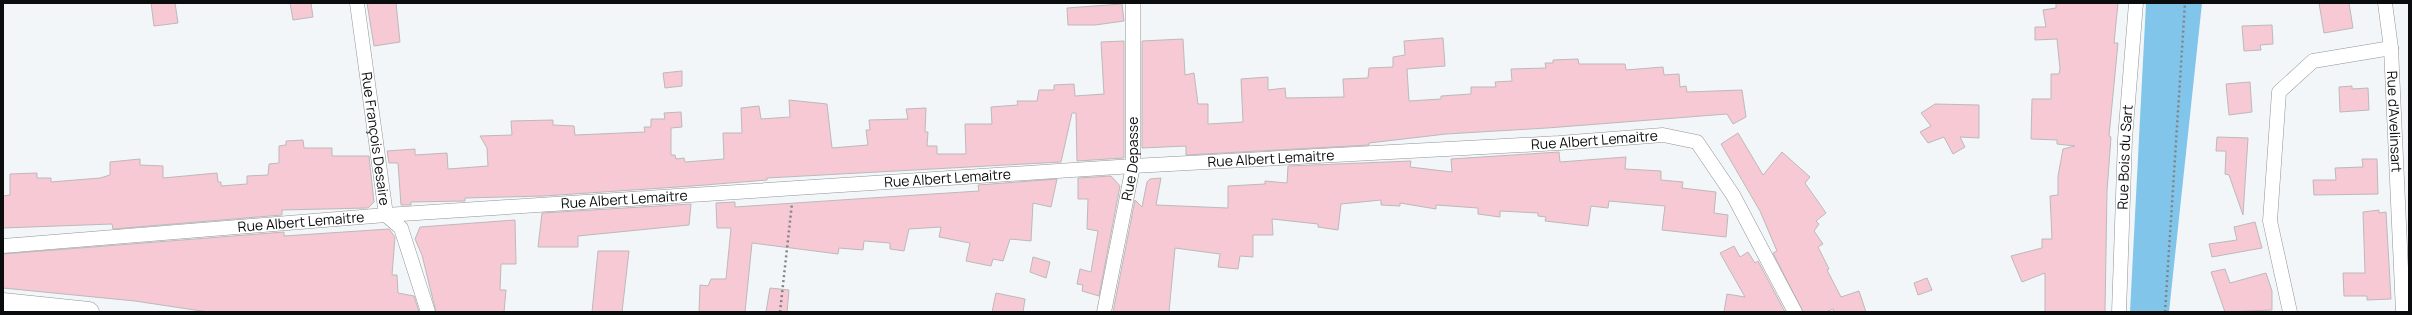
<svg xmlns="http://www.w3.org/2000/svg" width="2412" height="315" viewBox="0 0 2412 315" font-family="Manrope,sans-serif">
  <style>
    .forest { fill: #81c5ea }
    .building { fill: #f6c9d4; stroke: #bdb9ba }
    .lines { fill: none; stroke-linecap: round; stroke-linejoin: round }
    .minor-casing { stroke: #919496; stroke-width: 15 }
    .secondary-casing { stroke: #919496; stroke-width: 21 }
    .path { stroke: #818485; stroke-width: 2.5; stroke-dasharray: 2 3; stroke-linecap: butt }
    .minor { stroke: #fff; stroke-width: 14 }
    .secondary { stroke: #fff; stroke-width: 20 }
    .labels { text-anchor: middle; stroke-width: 4; stroke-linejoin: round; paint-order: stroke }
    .street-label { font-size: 14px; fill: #0b0c0d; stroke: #fff }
  </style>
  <rect width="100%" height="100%" fill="#f2f6f8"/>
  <path class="forest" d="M2146,3H2202L2169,312H2130Z"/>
  <path class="building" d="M151,3H175L178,23L154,26Z
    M290,3H311L313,17L293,20Z
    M367,3H396L400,42L374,46Z
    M2056,3H2118L2114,43H2118L2109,136L2111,137L2107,191L2105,312H2045V273L2022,282L2011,256L2042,248V239H2052L2050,196L2058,195V176L2063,149L2075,146L2057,144V140L2031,139L2032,99H2051V74H2059L2060,69L2057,39L2035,40V27H2046L2043,10L2056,8Z
    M2319,3H2349L2353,28L2324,33Z
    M1122,4L1124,21L1095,25H1068L1067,8Z
    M2272,25L2273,44L2260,45L2261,50L2244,51L2242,26Z
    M1443,38L1445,66L1407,69L1409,101L1441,99V96L1471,94V87H1496L1495,82L1512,81L1511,69L1546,68L1545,63H1553V60L1578,59L1579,64H1625L1626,70L1663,67L1664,75L1679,74L1680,87L1686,86L1687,92L1742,90L1746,117L1733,124L1727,114L1547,128L1446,134L1369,143V145L1186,155V146L1142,148V41L1183,39L1185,75L1194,73L1198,104H1208V124L1243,122L1241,79L1268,77V90L1285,88L1286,98L1344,97L1343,79L1368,78L1369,68L1393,67V57L1405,55L1404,41Z
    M1124,41V158L1077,161L1076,113H1072L1061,162L767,178V180L692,186L544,196L465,198V201L411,202V205H401L398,163H389L387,151L415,149V155L447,153L448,169L488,166L487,148L480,136L512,135L511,121L553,120V125L574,126L575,135L645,132L644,127H651V119H665L664,113L681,112L682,127L671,128V155H675L676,159L684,158L685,162L724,159L723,133H742L741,108L759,106L761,119L790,117L789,100L827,104L832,148L868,145L866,130H870L869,120L908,119L906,109L926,108L925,132H928L927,146H937V154H966L965,124H992L991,107L1018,105L1017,101H1037L1039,90H1054V85L1074,84L1075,96L1104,94L1101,42Z
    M682,71V86L665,88L663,73Z
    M2250,82L2252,112L2229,115L2226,84Z
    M2352,86V89L2368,88L2369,110L2340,112L2339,87Z
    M1935,104L1979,105V138L1960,137L1965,147L1953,154L1944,137L1928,143L1920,132L1931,126L1921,113Z
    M1738,133L1763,175L1782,152L1810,177L1805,183L1826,213L1816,221L1819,224L1814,231L1823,244L1818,247L1829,269L1827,270L1841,297L1859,291L1866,312H1834L1833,309L1826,312H1803L1773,253L1777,251L1760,211L1721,144Z
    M2217,137L2248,138L2243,215L2229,175L2225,174L2226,151H2216Z
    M303,140L304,148H332V156H369L374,202L368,208L282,210V215L113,229L112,224L3,228V196L10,195V174L37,173V178H51V182L100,178L110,175V162L140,159V165L163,166V178L217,173L218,182H221V186L247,184V176L268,175L269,164L279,163V146L286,145V141Z
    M1559,152L1560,162L1626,157L1625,169L1661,171V180L1683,182L1682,188L1716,192L1714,213L1728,215L1726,237L1662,230L1665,206L1609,201L1608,208L1591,206L1588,226L1545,221L1546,217L1538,216V213L1500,211V217L1478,214V208L1436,205V209L1400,203V206L1381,205V200L1341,204L1338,230L1318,227V224L1272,219L1273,235H1253V257L1240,256L1238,269L1218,267L1220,254L1175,248L1169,312H1113L1135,200L1142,207L1147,182L1150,179L1161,178L1156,205L1228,208V186L1265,184V181L1287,183L1288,166L1411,161L1410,167L1452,172L1451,159Z
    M2362,159H2377L2378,194L2314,195L2313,180H2336L2335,168L2363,167Z
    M1111,176L1120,186L1099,296L1082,291L1083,285L1077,284L1080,269L1091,272L1098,231L1087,229L1088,199H1078V178Z
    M1057,179L1051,207L1033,203L1031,241L1010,239L1003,261L993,259L991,266L966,261L970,243L939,237L941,227L909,229L904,251L890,249V243L864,241L863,250L839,248L838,254L752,243L745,312H699L700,285L708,286L711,279H726L731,228H717L716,203L735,202V207L886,197L979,191L978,185Z
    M691,204L689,225L578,236V247H538L542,213Z
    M2379,210V213L2386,212L2391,299L2367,300V296H2344L2343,273H2365L2363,212Z
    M515,220L516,264H501L500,290H506L504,312H436L422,255L415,239L420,227Z
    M2255,222L2262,248L2212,257L2209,244L2237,240L2234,227Z
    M389,229L395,237L392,275H397L398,293L414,296L419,312H208L135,301L3,288V254L284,232V236Z
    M1734,246L1740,257L1748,252L1755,263L1758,261L1785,312H1724L1727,294L1745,297L1720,253Z
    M598,251H629L622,312H592Z
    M1033,257L1050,262L1046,278L1030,272Z
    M2225,269L2230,283L2266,273L2272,291V310L2225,312L2211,272Z
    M1927,278L1932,290L1918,295L1914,283Z
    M770,288L789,290L787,312H766Z
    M996,293L1025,299L1023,312H992Z"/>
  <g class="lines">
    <g class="minor-casing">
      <g id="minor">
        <path id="s1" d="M357,3L386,215L401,228L428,312"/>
        <path id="s2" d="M2385,3L2391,48L2403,312"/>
        <path id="s3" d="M3,246L386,215L1133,166L1559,143L1663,135L1697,142L1733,195L1795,312"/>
        <path id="s4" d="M1104,312L1133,166V3"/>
        <path id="s5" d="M2119,312L2125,139L2136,3"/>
        <path d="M2290,312L2270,221L2279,92L2313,61L2391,48"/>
      </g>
    </g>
    <g class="secondary-casing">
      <path id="secondary" d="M3,303L89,312"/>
    </g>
    <path class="path" d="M780,312L792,203
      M2165,312L2185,3"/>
    <use href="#minor" class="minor"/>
    <use href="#secondary" class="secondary"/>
  </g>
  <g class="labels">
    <g class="street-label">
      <text dy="5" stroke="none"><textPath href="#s2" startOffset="119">Rue d'Avelinsart</textPath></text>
      <text dy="5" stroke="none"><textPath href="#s1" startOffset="137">Rue François Desaire</textPath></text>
      <text dy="5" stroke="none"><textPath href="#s3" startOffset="1595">Rue Albert Lemaitre</textPath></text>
      <text dy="5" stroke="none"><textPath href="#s5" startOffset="155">Rue Bois du Sart</textPath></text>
      <text dy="5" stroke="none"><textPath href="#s4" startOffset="156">Rue Depasse</textPath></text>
      <text dy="5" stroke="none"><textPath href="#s3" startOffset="1271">Rue Albert Lemaitre</textPath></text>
      <text dy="5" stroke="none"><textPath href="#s3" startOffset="947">Rue Albert Lemaitre</textPath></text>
      <text dy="5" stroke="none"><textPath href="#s3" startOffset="623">Rue Albert Lemaitre</textPath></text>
      <text dy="5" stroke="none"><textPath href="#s3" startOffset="299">Rue Albert Lemaitre</textPath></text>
    </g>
  </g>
  <rect width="2412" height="315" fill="none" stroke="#0b0c0d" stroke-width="8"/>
</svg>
